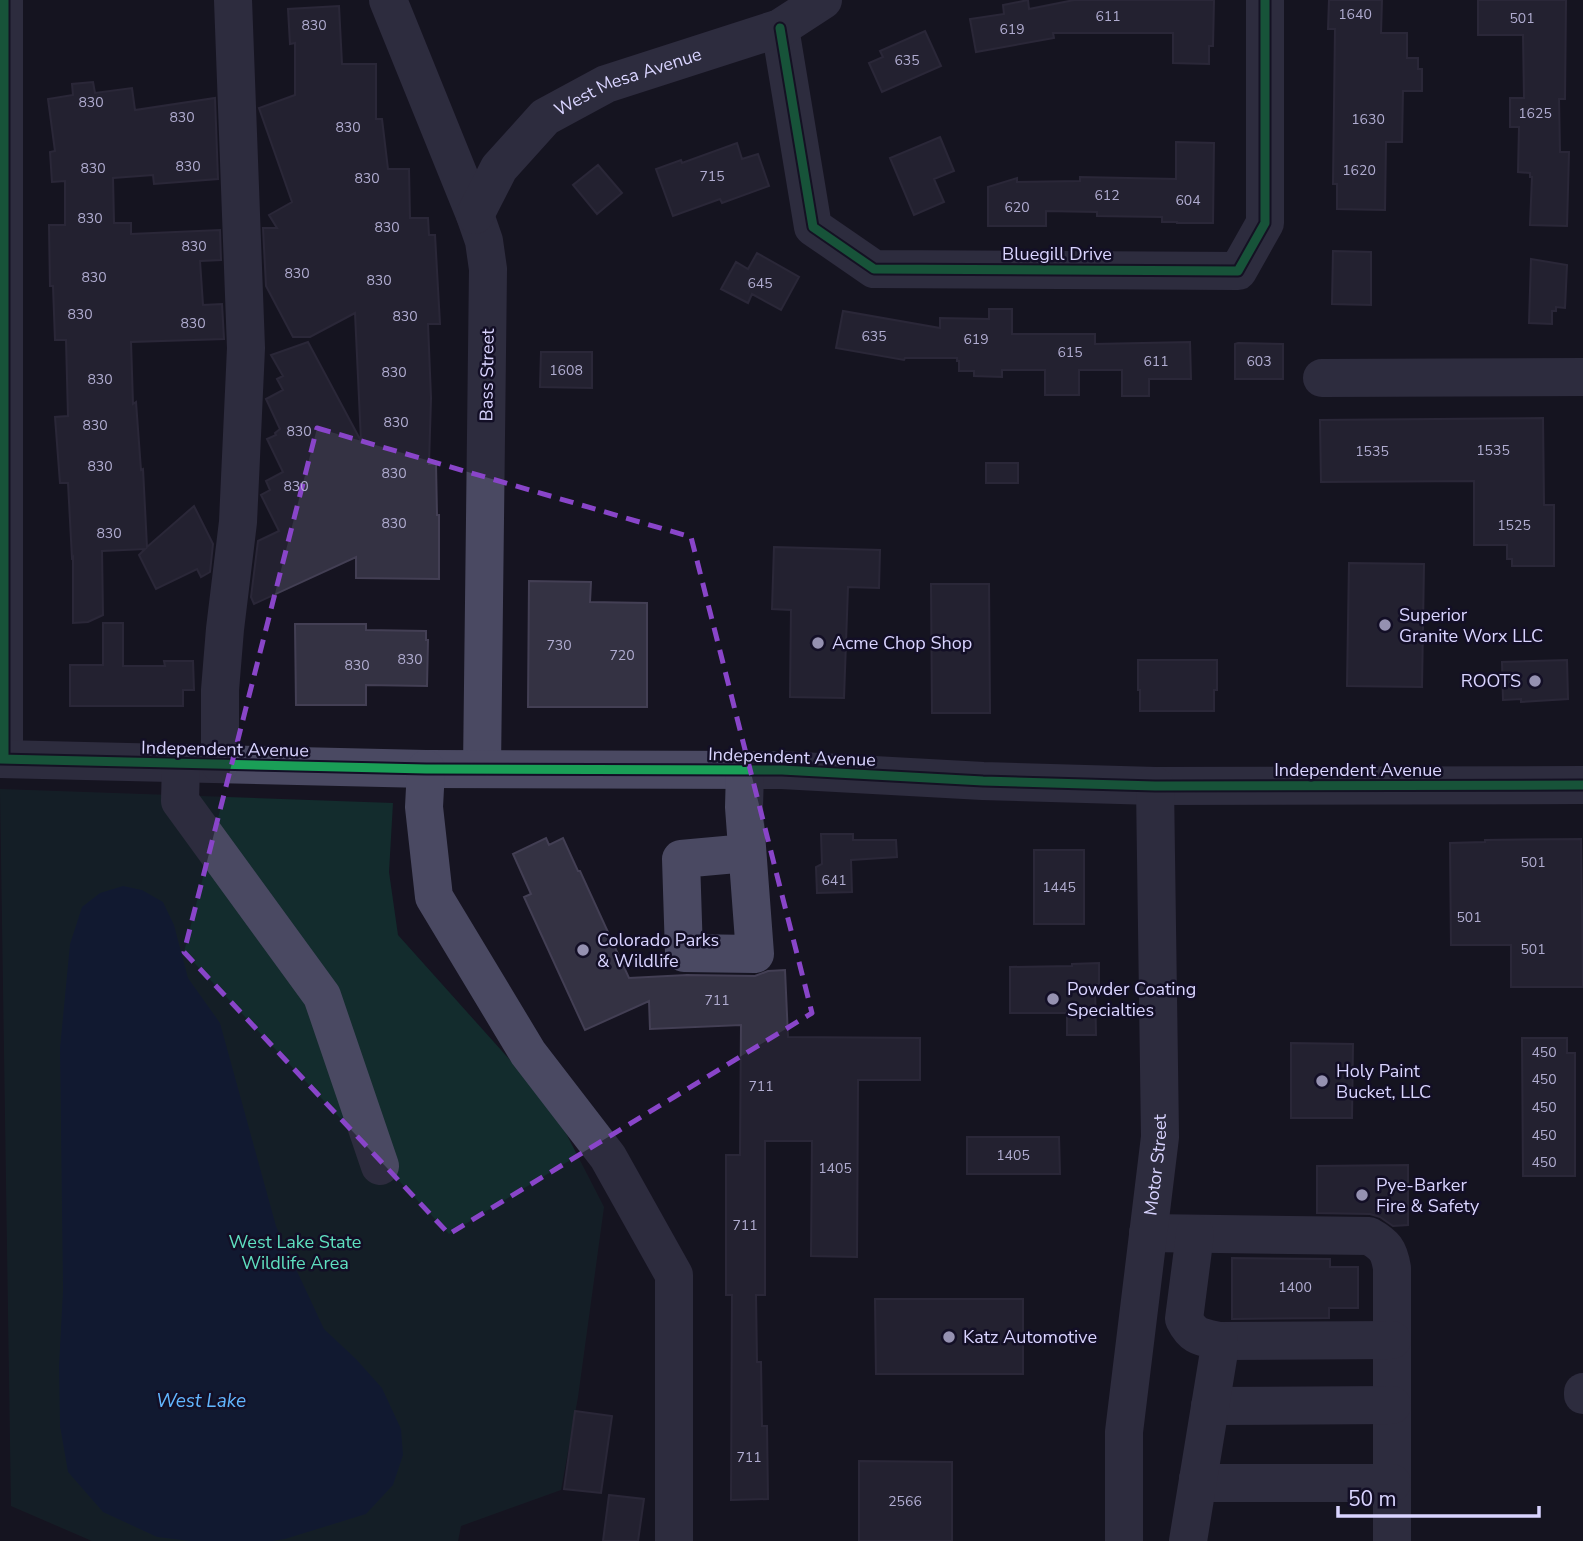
<svg xmlns="http://www.w3.org/2000/svg" width="1583" height="1541" viewBox="0 0 1583 1541" font-family="'Nunito Sans',sans-serif">
  <style>
    .green { fill: #132c2d }
    .water { fill: #0d2144 }
    .building { fill: #343243; stroke: #433f54; stroke-width: 2 }
    .lines { fill: none; stroke-linecap: round; stroke-linejoin: round }
    .minor { stroke: #4a4962; stroke-width: 38 }
    .cycleway-casing { stroke: #130f26; stroke-width: 13 }
    .cycleway { stroke: #1a9f57; stroke-width: 9 }
    .marked { fill: none; stroke: #8945c9; stroke-width: 5; stroke-dasharray: 14 9; stroke-linejoin: round }
    .poi-dot { fill: #9591b1; stroke: #130f26; stroke-width: 2.5 }
    .labels { text-anchor: middle; stroke-width: 5; stroke-linejoin: round; paint-order: stroke }
    .number-label { font-size: 14px; fill: #b0acd0 }
    .street-label { font-size: 18px; fill: #d9d4ff; stroke: #130f26 }
    .poi-label { font-size: 18px; fill: #d9d4ff; stroke: #130f26; text-anchor: start }
    .park-label { font-size: 18px; fill: #5fe0c0; stroke: #130f26 }
    .water-label { font-size: 19px; font-style: italic; fill: #62b6ff; stroke: #130f26 }
  </style>
  <rect width="100%" height="100%" fill="#161421"/>
  <path class="green" d="M0,789L393,803L389,872L398,935L553,1108L604,1207L578,1397L561,1490L461,1526L458,1541H92L11,1506Z"/>
  <path class="water" d="M123,886L142,890L163,902L174,925L188,978L220,1023L276,1226L324,1329L356,1359L382,1388L401,1429L403,1455L393,1485L366,1514L285,1539L272,1541H190L157,1537L103,1512L68,1472L60,1426L59,1366L63,1290L60,1048L70,944L82,907L100,893Z"/>
  <path class="building" d="M1028,0L1029,9L1074,0H1214L1213,46H1209V64L1173,63V33H1053L1054,38L976,52L970,19L1004,14L1003,5Z
    M1329,0H1382L1381,33H1407V58H1418V69H1422V91H1403L1402,142H1386L1385,210L1337,209V184H1333L1335,29H1328Z
    M1478,0H1566L1565,99H1559L1560,152H1569L1567,226L1530,225L1532,177H1530V173L1518,172L1519,127H1510V98H1524L1523,35H1478Z
    M339,6L342,64H376V119H382L388,169H409L410,218H428L429,235H435L440,324H428L431,398L429,464H436L437,515H439V579L356,578V557L254,604L251,597L258,541L279,531L261,495L270,490L266,481L283,472L267,439L276,435L275,433L280,429L266,399L283,390L277,379L283,376L271,355L308,342L361,441L355,313L310,337H293L266,286L263,228H277L269,215L292,202L259,108L295,95V43L290,44L288,9Z
    M925,31L941,66L882,92L869,63L883,57L880,51Z
    M93,82L95,93L132,88L135,110L215,98L218,179L154,184L153,175L113,178L114,223H131V234L220,230L221,260L200,261L203,305L222,304L224,339L131,342L133,404L136,402L141,470L143,469L147,547L194,506L213,544L210,572L201,577L197,569L156,589L139,555L145,549L102,551L103,615L88,622L73,623V557L72,558L68,483H60L55,417L68,416L66,340H55L53,286H50L49,225H65V181L52,182L50,152L55,151L48,99L73,95L72,84Z
    M940,137L954,171L934,179L944,202L914,215L890,158Z
    M1176,142L1214,143L1213,223H1177V222H1162V217L1097,216V212L1046,211V226H988V187L1017,178V182L1080,181V177L1176,179Z
    M737,143L742,159L758,154L769,186L722,203L720,199L673,216L656,169L681,160L682,163Z
    M598,165L622,193L597,214L573,185Z
    M1333,251L1371,252V305L1332,304Z
    M757,253L799,277L781,310L752,294L748,303L721,289L736,262L748,269Z
    M1531,259L1567,265L1565,308L1556,307V311H1552V324L1529,323Z
    M989,309H1012V334H1095V344L1190,342L1191,379H1149V396H1122V370H1079V395H1045V370H1002V377L974,376V371H959V361H957V358H905L904,360L836,348L843,311L940,328V318L989,319Z
    M1238,343L1283,344V379H1235V344Z
    M541,352H592V388L540,387Z
    M1543,418L1544,505H1554V566H1512V559H1507V545H1474V481L1321,482L1320,420Z
    M986,463H1018V483H986Z
    M774,547L880,550L879,588L848,587L844,698L790,697L791,610L772,609Z
    M1349,563L1424,564L1422,687L1347,686Z
    M529,581L591,582L590,602L647,603V707H528Z
    M931,584H989L990,713H932Z
    M103,623H123V666H165L164,661H193L194,690H183V706H70V665H103Z
    M295,624H366V630L426,631V640H428L427,686L366,685V705H296Z
    M1138,660H1217V690H1214V711H1140V690H1138Z
    M1567,660L1568,699L1521,702V699L1503,700L1502,662Z
    M821,834H853V840H896L897,857L851,860L852,892L817,893L816,867L822,864Z
    M546,838L549,845L563,838L578,871H580L629,978L687,975L755,976L768,971L785,970L788,1037L920,1038V1080H858L857,1257L811,1256L812,1141H765V1295H756L757,1362H761L762,1426H767L768,1499L731,1500L732,1295H726V1155H740L741,1025L650,1029L649,1001L585,1030L524,897L531,894L513,854Z
    M1581,839L1583,987H1511V945H1451L1450,843L1485,842V840Z
    M1034,850H1084V924H1034Z
    M1099,963V984H1095L1096,1035H1067V1013H1010V967L1072,966V964Z
    M1522,1038H1567V1053H1575V1176H1523Z
    M1291,1043L1353,1044L1352,1118H1291Z
    M967,1137H1059L1060,1174H967Z
    M1408,1165V1225L1393,1226L1380,1217L1370,1214L1317,1213V1166Z
    M1232,1258L1330,1259V1267H1358V1308H1329V1318L1232,1319Z
    M875,1299H1023V1374H876Z
    M575,1411L612,1416L601,1493L564,1489Z
    M859,1461L952,1462V1541H859Z
    M609,1495L644,1499L638,1541H603Z"/>
  <g class="lines">
    <g class="minor">
      <path d="M4,0V759"/>
      <path d="M388,0L475,215L484,241L488,269L482,769"/>
      <path d="M780,28L813,227L874,269L1238,271L1265,223V0"/>
      <path id="s1" d="M475,215L499,168L545,117L606,84L780,28L823,0"/>
      <path d="M1322,378L1583,377"/>
      <path d="M0,759L426,769L782,770L983,781L1155,786L1583,785"/>
      <path d="M181,763L180,801L322,996L380,1166"/>
      <path d="M220,764V690L225,629L238,522L246,348L233,0"/>
      <path d="M426,769L424,807L434,897L528,1053L608,1157L674,1275V1541"/>
      <path d="M745,770L744,807L755,954L684,953L681,859L747,853"/>
      <path d="M1148,1233L1369,1236C1385,1245 1389,1250 1392,1268V1541"/>
      <path d="M1219,1341L1392,1340"/>
      <path d="M1583,1392V1395"/>
      <path d="M1210,1406L1392,1405"/>
      <path d="M1198,1479L1207,1483H1392"/>
      <path id="s2" d="M1124,1541V1432L1160,1137L1155,786"/>
      <path d="M1188,1541L1219,1352V1341C1200,1337 1193,1337 1184,1319L1195,1234"/>
    </g>
    <g class="cycleway-casing">
      <path id="cycleway" d="M4,0V759
        M780,28L813,227L874,269L1238,271L1265,223V0
        M0,759L426,769L782,770L983,781L1155,786L1583,785"/>
    </g>
    <use href="#cycleway" class="cycleway"/>
  </g>
  <path d="M0 0H1583V1541H0ZM317,428L691,537L812,1013L449,1234L184,952Z" fill="#161421" fill-opacity=".55" fill-rule="evenodd"/>
  <path class="marked" d="M317,428L691,537L812,1013L449,1234L184,952Z"/>
  <g class="poi-dot">
    <circle cx="1385" cy="625" r="7"/>
    <circle cx="818" cy="643" r="7"/>
    <circle cx="1535" cy="681" r="7"/>
    <circle cx="583" cy="950" r="7"/>
    <circle cx="1053" cy="999" r="7"/>
    <circle cx="1322" cy="1081" r="7"/>
    <circle cx="1362" cy="1195" r="7"/>
    <circle cx="949" cy="1337" r="7"/>
  </g>
  <g class="labels">
    <g class="number-label">
      <text x="1355" y="19">1640</text>
      <text x="1108" y="21">611</text>
      <text x="1522" y="23">501</text>
      <text x="314" y="30">830</text>
      <text x="1012" y="34">619</text>
      <text x="907" y="65">635</text>
      <text x="91" y="107">830</text>
      <text x="1535" y="118">1625</text>
      <text x="182" y="122">830</text>
      <text x="1368" y="124">1630</text>
      <text x="348" y="132">830</text>
      <text x="188" y="171">830</text>
      <text x="93" y="173">830</text>
      <text x="1359" y="175">1620</text>
      <text x="712" y="181">715</text>
      <text x="367" y="183">830</text>
      <text x="1107" y="200">612</text>
      <text x="1188" y="205">604</text>
      <text x="1017" y="212">620</text>
      <text x="90" y="223">830</text>
      <text x="387" y="232">830</text>
      <text x="194" y="251">830</text>
      <text x="297" y="278">830</text>
      <text x="94" y="282">830</text>
      <text x="379" y="285">830</text>
      <text x="760" y="288">645</text>
      <text x="80" y="319">830</text>
      <text x="405" y="321">830</text>
      <text x="193" y="328">830</text>
      <text x="874" y="341">635</text>
      <text x="976" y="344">619</text>
      <text x="1070" y="357">615</text>
      <text x="1156" y="366">611</text>
      <text x="1259" y="366">603</text>
      <text x="566" y="375">1608</text>
      <text x="394" y="377">830</text>
      <text x="100" y="384">830</text>
      <text x="396" y="427">830</text>
      <text x="95" y="430">830</text>
      <text x="299" y="436">830</text>
      <text x="1493" y="455">1535</text>
      <text x="1372" y="456">1535</text>
      <text x="100" y="471">830</text>
      <text x="394" y="478">830</text>
      <text x="296" y="491">830</text>
      <text x="394" y="528">830</text>
      <text x="1514" y="530">1525</text>
      <text x="109" y="538">830</text>
      <text x="559" y="650">730</text>
      <text x="622" y="660">720</text>
      <text x="410" y="664">830</text>
      <text x="357" y="670">830</text>
      <text x="1533" y="867">501</text>
      <text x="834" y="885">641</text>
      <text x="1059" y="892">1445</text>
      <text x="1469" y="922">501</text>
      <text x="1533" y="954">501</text>
      <text x="717" y="1005">711</text>
      <text x="1544" y="1057">450</text>
      <text x="1544" y="1084">450</text>
      <text x="761" y="1091">711</text>
      <text x="1544" y="1112">450</text>
      <text x="1544" y="1140">450</text>
      <text x="1013" y="1160">1405</text>
      <text x="1544" y="1167">450</text>
      <text x="835" y="1173">1405</text>
      <text x="745" y="1230">711</text>
      <text x="1295" y="1292">1400</text>
      <text x="749" y="1462">711</text>
      <text x="905" y="1506">2566</text>
    </g>
    <g class="street-label">
      <text dy="6" stroke="none"><textPath href="#s1" startOffset="212">West Mesa Avenue</textPath></text>
      <text x="1057" y="260">Bluegill Drive</text>
      <text transform="translate(487 375) rotate(-89)" y="6">Bass Street</text>
      <text transform="translate(225 749) rotate(1)" y="6">Independent Avenue</text>
      <text transform="translate(792 757) rotate(2)" y="6">Independent Avenue</text>
      <text x="1358" y="776">Independent Avenue</text>
      <text dy="6" stroke="none"><textPath href="#s2" startOffset="378">Motor Street</textPath></text>
    </g>
    <g class="poi-label">
      <text x="1399" y="621">Superior<tspan x="1399" dy="21">Granite Worx LLC</tspan></text>
      <text x="832" y="649">Acme Chop Shop</text>
      <text x="1521" y="687" text-anchor="end">ROOTS</text>
      <text x="597" y="946">Colorado Parks<tspan x="597" dy="21">&amp; Wildlife</tspan></text>
      <text x="1067" y="995">Powder Coating<tspan x="1067" dy="21">Specialties</tspan></text>
      <text x="1336" y="1077">Holy Paint<tspan x="1336" dy="21">Bucket, LLC</tspan></text>
      <text x="1376" y="1191">Pye-Barker<tspan x="1376" dy="21">Fire &amp; Safety</tspan></text>
      <text x="963" y="1343">Katz Automotive</text>
    </g>
    <g class="park-label">
      <text x="295" y="1248">West Lake State<tspan x="295" dy="21">Wildlife Area</tspan></text>
    </g>
    <g class="water-label">
      <text x="201" y="1407">West Lake</text>
    </g>
  </g>
  <path d="M1338 1506v10h201v-10" fill="none" stroke="#d9d4ff" stroke-width="3.5"/>
  <text x="1348" y="1506" font-size="21" fill="#d9d4ff" stroke="#130f26" stroke-width="5" paint-order="stroke">50 m</text>
</svg>
